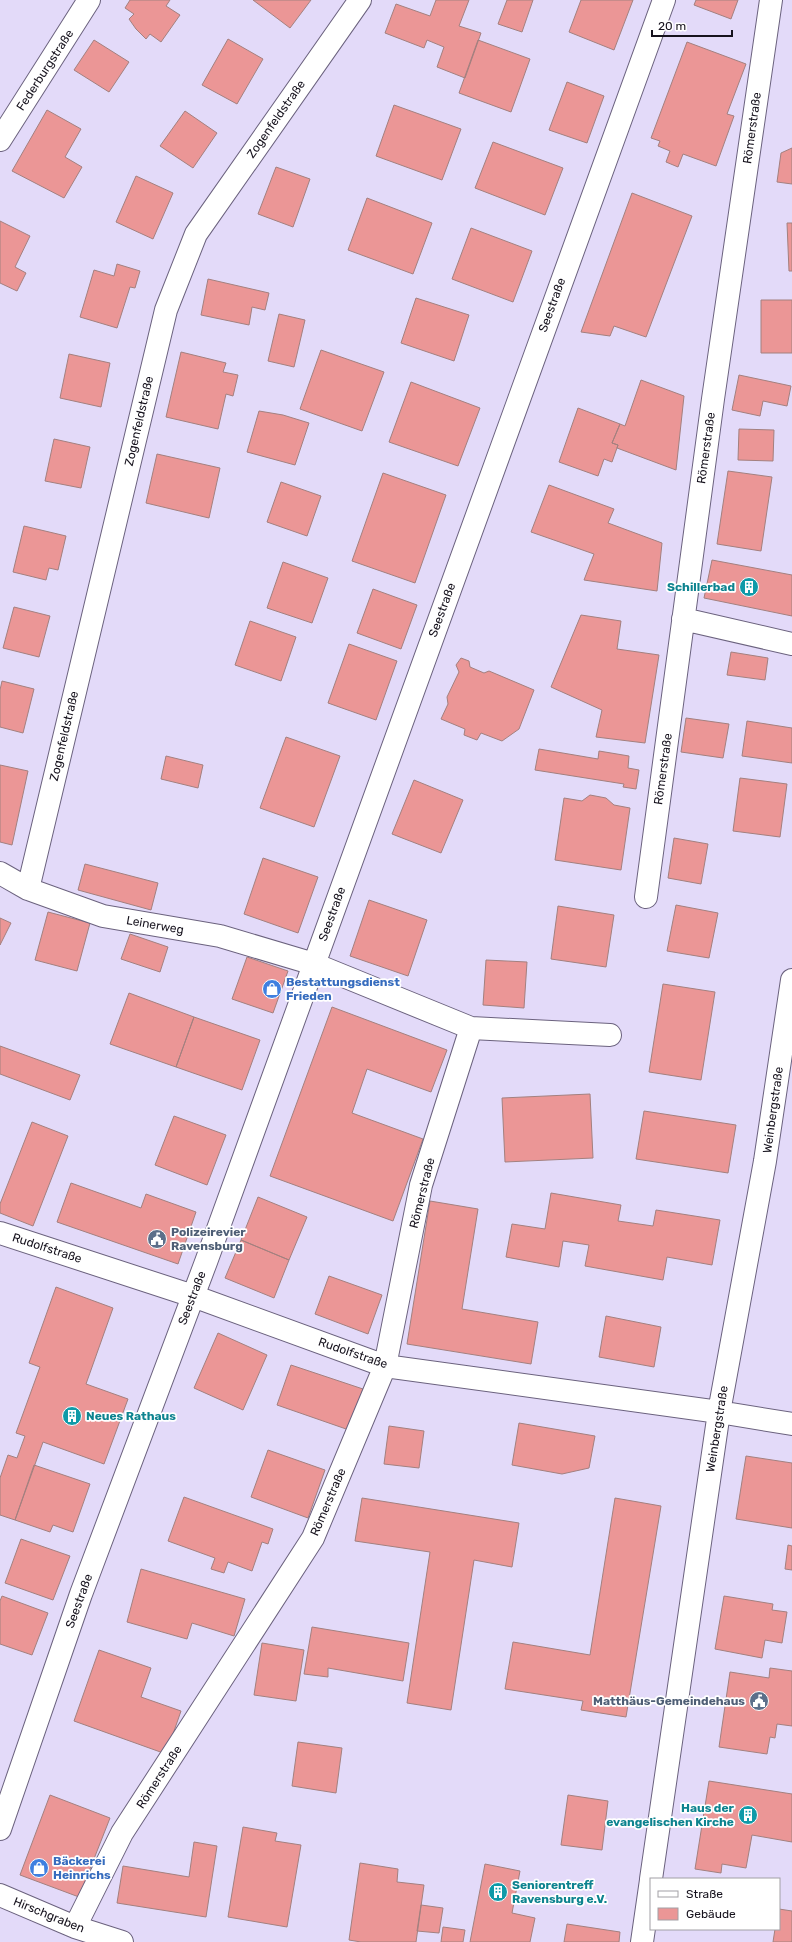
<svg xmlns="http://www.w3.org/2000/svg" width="792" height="1942" viewBox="0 0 792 1942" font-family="Rubik,sans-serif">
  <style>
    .building { fill: #eb9696; stroke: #a3807f }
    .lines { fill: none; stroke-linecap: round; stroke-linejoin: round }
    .street-casing { stroke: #6b627e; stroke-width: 24 }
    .street { stroke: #fff; stroke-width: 22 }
    .labels { text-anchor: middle; stroke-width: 3.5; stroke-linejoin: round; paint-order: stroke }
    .street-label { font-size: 12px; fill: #16121d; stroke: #fff }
    .culture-label { font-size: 12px; font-weight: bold; fill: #0d838f; stroke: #fff; text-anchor: end }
    .shop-label { font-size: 12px; font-weight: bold; fill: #366cbe; stroke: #fff; text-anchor: start }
    .service-label { font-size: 12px; font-weight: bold; fill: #4e5e75; stroke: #fff; text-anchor: start }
  </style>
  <rect width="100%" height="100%" fill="#e3daf9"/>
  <path class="building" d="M130,0H170L166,6L180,15L161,42L150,34L146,39L136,29L129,19L134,14L125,8Z
    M253,0H311L290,28Z
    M436,0H469L459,26L481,33L465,78L437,67L444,47L427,40L424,48L385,33L396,4L430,16Z
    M507,0H533L522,32L498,24Z
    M581,0H633L614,50L569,32Z
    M696,0H738L731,19L694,5Z
    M228,39L263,59L237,104L202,85Z
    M94,40L129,62L109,92L74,70Z
    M478,40L530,59L511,112L459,93Z
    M687,42L746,64L727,114L734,116L716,166L683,154L678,167L666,162L670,151L658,146L660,141L651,138Z
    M567,82L604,96L587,143L549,130Z
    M394,105L461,129L442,180L376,156Z
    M47,110L81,129L65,157L82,167L64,198L12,171Z
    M185,111L217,133L193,168L160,146Z
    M493,142L563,168L545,215L475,188Z
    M792,148V184L777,182L781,153Z
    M276,167L310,179L293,227L258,214Z
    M136,176L173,193L153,239L116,222Z
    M632,193L692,216L646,337L614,326L610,336L581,332Z
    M367,198L432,223L413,274L348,250Z
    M0,221L30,236L15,267L26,273L17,291L0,283Z
    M787,223H792V271H789Z
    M471,228L532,251L513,302L452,279Z
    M117,264L140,271L135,288L130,287L117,328L80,317L94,270L114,276Z
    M208,279L269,293L265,310L252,307L249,325L201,315Z
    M416,298L469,315L454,361L401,343Z
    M761,300H792V353H761Z
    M279,314L305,320L294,367L268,361Z
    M321,350L384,372L362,431L300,409Z
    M181,352L226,363L223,372L238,375L233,396L226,394L218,429L166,417Z
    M69,354L110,363L101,407L60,398Z
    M739,375L791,386L787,406L763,401L760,416L732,410Z
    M641,380L684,396L676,470L617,448L618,445L612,443L620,424L625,426Z
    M411,382L480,408L458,466L389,442Z
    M578,408L620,424L612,443L618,445L612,462L604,459L598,476L559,462Z
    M259,411L283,415L309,423L295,465L247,452Z
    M739,429L774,430L773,461L738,460Z
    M54,439L90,447L81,488L45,481Z
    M157,454L220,468L209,518L146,503Z
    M728,471L772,477L761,551L717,544Z
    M383,473L446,495L415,583L352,561Z
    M281,482L321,496L307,536L267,522Z
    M549,485L614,509L608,523L662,543L657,591L584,580L594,554L531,532Z
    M24,526L66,536L58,570L49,568L46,580L13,572Z
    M712,560L792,575V616L704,598Z
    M283,562L328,578L312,623L267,608Z
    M373,589L417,605L401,649L357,633Z
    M14,607L50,616L39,657L3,648Z
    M581,615L621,621L617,649L659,655L645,743L596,737L602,710L551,687Z
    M250,621L296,637L281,681L235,665Z
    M349,644L397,661L376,720L328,703Z
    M731,652L768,658L765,680L727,675Z
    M461,658L469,661L470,667L484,673L489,671L534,690L519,729L502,741L481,733L477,740L464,735L465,729L441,719L448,704L447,697L459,672L456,665Z
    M2,681L34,689L23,733L0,727V690Z
    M686,718L729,724L723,758L681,752Z
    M747,721L792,728V763L742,756Z
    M286,737L340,756L314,827L260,808Z
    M539,749L598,759L599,751L629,756L628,768L639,770L636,789L623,787L624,784L535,770Z
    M166,756L203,765L198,788L161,779Z
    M0,765L28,771L12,845L0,842Z
    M740,778L787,784L780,837L733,831Z
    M414,780L463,800L441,853L392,834Z
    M590,795L606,798L614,805L630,808L621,870L555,860L564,798L582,801Z
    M674,838L708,844L701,884L668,878Z
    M263,858L318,877L298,933L244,914Z
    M85,864L158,883L151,910L78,890Z
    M369,900L427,920L408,976L350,956Z
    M676,905L718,913L709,958L667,951Z
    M558,906L614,915L606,967L551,959Z
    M48,912L90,923L77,971L35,960Z
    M0,918L11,923L0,945Z
    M130,934L168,947L160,972L121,959Z
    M247,957L288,971L273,1013L232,999Z
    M486,960L527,962L524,1008L483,1005Z
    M663,984L715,992L701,1080L649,1072Z
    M129,993L194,1017L176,1067L110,1044Z
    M332,1007L447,1050L431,1092L367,1069L352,1113L423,1139L393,1221L270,1176Z
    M194,1017L260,1040L242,1090L176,1067Z
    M0,1046L80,1075L70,1100L0,1074Z
    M590,1094L593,1158L505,1162L502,1098Z
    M644,1111L736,1125L728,1173L636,1159Z
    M174,1116L226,1135L207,1185L155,1165Z
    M32,1122L68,1136L33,1226L0,1213V1204Z
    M71,1183L141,1208L146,1194L196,1212L178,1264L57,1222Z
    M551,1193L621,1205L618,1221L653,1226L656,1210L720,1220L712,1265L667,1257L663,1280L585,1266L589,1245L563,1241L559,1267L506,1257L512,1224L545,1229Z
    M258,1197L307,1217L289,1260L241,1240Z
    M430,1201L478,1209L462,1309L538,1322L531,1364L407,1344Z
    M241,1240L289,1260L274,1298L225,1278Z
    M329,1276L382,1295L368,1334L315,1314Z
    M56,1287L113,1308L86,1384L128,1399L104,1464L43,1442L15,1520L0,1515V1478L8,1455L17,1458L25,1436L16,1433L40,1367L29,1363Z
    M606,1316L661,1327L654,1367L599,1357Z
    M218,1333L267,1355L243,1410L194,1388Z
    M291,1365L363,1389L349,1430L277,1405Z
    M519,1423L595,1436L589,1468L562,1474L512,1465Z
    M389,1426L424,1431L419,1468L384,1464Z
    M268,1450L325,1470L308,1518L251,1497Z
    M746,1456L792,1463V1528L736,1519Z
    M34,1465L90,1484L73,1532L53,1525L50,1532L15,1520Z
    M184,1497L273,1529L268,1544L262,1542L252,1571L228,1562L224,1573L211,1569L215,1558L168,1541Z
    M362,1498L519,1523L512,1567L474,1560L451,1710L407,1703L430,1552L355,1541Z
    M615,1498L661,1506L626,1717L581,1710L583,1701L505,1689L513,1642L590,1655Z
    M21,1539L70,1556L53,1600L5,1583Z
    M788,1545L792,1546V1570L785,1569Z
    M141,1569L245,1599L234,1636L192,1623L187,1639L127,1622Z
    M2,1596L48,1613L32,1655L0,1644V1601Z
    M724,1596L773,1604L772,1610L787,1612L782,1643L765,1640L762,1658L715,1649Z
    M312,1627L409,1643L403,1681L328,1668V1677L304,1674Z
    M262,1643L304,1650L296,1701L254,1695Z
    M99,1650L151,1668L141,1697L181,1711L166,1754L74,1721Z
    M770,1668L792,1671V1726L777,1724L775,1738L770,1737L767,1754L719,1747L730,1672L769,1678Z
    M298,1742L342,1748L336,1793L292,1786Z
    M709,1781L792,1794V1842L752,1835L746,1868L722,1864L721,1873L695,1869Z
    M50,1795L110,1818L79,1897L20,1875Z
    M568,1795L608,1801L602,1850L561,1845Z
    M243,1827L277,1833L275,1841L301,1845L287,1927L228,1917Z
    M194,1842L217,1846L206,1917L117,1903L123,1866L189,1877Z
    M360,1863L398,1869L397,1882L424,1885L416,1942H361L349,1940Z
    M485,1864L520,1871L512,1913L535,1918L530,1942H470Z
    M421,1905L443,1908L439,1933L417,1931Z
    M779,1909L792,1911V1942H773L775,1929H779Z
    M567,1924L620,1932L619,1942H564Z
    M443,1927L465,1930L463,1942H441Z"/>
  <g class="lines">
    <g class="street-casing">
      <path id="street" d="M0,140L89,0
        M683,619L792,644
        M0,873L28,889L103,916L220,936L314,964L471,1028L610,1035
        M28,889L166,310L196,234L360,0
        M646,897L713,399L771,0
        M0,1233L193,1296L385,1366L719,1412L792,1424
        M0,1829L81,1594L206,1262L664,0
        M651,1879L719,1412L765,1161L792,980
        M0,1895L75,1927L122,1942
        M75,1927L122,1833L313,1538L385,1366L421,1185L471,1028
        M642,1942L651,1880"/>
    </g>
    <use href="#street" class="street"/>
  </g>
  <defs>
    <g id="building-disc" transform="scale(1)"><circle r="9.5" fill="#0f9aa8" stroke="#fff"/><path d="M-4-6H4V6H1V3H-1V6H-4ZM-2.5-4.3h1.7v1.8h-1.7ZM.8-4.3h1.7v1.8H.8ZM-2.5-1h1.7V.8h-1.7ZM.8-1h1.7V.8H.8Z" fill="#fff"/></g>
    <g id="shop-disc" transform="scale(1)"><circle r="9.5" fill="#3f7fe0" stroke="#fff"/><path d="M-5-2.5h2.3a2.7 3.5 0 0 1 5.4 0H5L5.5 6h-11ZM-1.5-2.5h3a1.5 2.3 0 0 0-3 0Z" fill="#fff"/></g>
    <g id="civic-disc" transform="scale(1)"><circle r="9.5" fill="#5c6f8a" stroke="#fff"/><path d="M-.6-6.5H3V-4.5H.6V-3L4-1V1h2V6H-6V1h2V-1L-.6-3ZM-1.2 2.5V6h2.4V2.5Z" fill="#fff"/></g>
  </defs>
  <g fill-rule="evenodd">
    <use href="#building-disc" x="749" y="587"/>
    <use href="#shop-disc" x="272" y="989"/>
    <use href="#civic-disc" x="157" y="1239"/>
    <use href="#building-disc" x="72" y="1416"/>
    <use href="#civic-disc" x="759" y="1701"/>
    <use href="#building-disc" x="748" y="1815"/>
    <use href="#shop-disc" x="39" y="1868"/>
    <use href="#building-disc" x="498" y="1892"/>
  </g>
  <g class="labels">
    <g class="street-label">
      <text transform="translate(45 70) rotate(-57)" y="4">Federburgstraße</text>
      <text transform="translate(276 119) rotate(-55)" y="4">Zogenfeldstraße</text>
      <text transform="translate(752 128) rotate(-82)" y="4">Römerstraße</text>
      <text transform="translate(552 305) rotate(-70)" y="4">Seestraße</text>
      <text transform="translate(139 421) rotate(-77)" y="4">Zogenfeldstraße</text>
      <text transform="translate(706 448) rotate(-82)" y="4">Römerstraße</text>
      <text transform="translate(442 610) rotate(-70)" y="4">Seestraße</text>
      <text transform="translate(64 736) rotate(-77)" y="4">Zogenfeldstraße</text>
      <text transform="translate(663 769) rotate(-82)" y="4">Römerstraße</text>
      <text transform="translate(332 914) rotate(-70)" y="4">Seestraße</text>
      <text transform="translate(155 925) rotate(10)" y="4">Leinerweg</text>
      <text transform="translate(773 1110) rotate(-82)" y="4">Weinbergstraße</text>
      <text transform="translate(422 1193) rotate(-76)" y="4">Römerstraße</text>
      <text transform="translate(47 1248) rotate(18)" y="4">Rudolfstraße</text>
      <text transform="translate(192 1298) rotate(-69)" y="4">Seestraße</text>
      <text transform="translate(353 1353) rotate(19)" y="4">Rudolfstraße</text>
      <text transform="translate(717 1429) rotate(-81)" y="4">Weinbergstraße</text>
      <text transform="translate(328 1502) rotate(-67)" y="4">Römerstraße</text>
      <text transform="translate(79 1601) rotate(-70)" y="4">Seestraße</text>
      <text transform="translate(159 1777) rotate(-57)" y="4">Römerstraße</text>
      <text transform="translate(49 1915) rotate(22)" y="4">Hirschgraben</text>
    </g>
    <g class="culture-label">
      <text x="735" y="591">Schillerbad</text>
      <text x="86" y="1420" text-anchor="start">Neues Rathaus</text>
      <text x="734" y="1812">Haus der<tspan x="734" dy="14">evangelischen Kirche</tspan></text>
      <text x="512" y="1889" text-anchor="start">Seniorentreff<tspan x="512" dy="14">Ravensburg e.V.</tspan></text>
    </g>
    <g class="shop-label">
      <text x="286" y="986">Bestattungsdienst<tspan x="286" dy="14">Frieden</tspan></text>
      <text x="53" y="1865">Bäckerei<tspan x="53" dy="14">Heinrichs</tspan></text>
    </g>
    <g class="service-label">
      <text x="171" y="1236">Polizeirevier<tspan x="171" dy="14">Ravensburg</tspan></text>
      <text x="745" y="1705" text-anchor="end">Matthäus-Gemeindehaus</text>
    </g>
  </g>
  <rect x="650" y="1878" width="130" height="52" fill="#ffffff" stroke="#a2a0a5"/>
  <rect x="658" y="1891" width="20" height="6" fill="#ffffff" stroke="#a2a0a5"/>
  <text x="686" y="1898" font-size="12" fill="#16121d">Straße</text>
  <rect x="658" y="1908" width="20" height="12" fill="#eb9696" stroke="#a2a0a5"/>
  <text x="686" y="1918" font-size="12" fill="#16121d">Gebäude</text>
  <path d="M652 30v6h80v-6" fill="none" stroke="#16121d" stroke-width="2"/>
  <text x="658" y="30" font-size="12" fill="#16121d" stroke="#ffffff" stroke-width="3" paint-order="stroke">20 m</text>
</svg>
